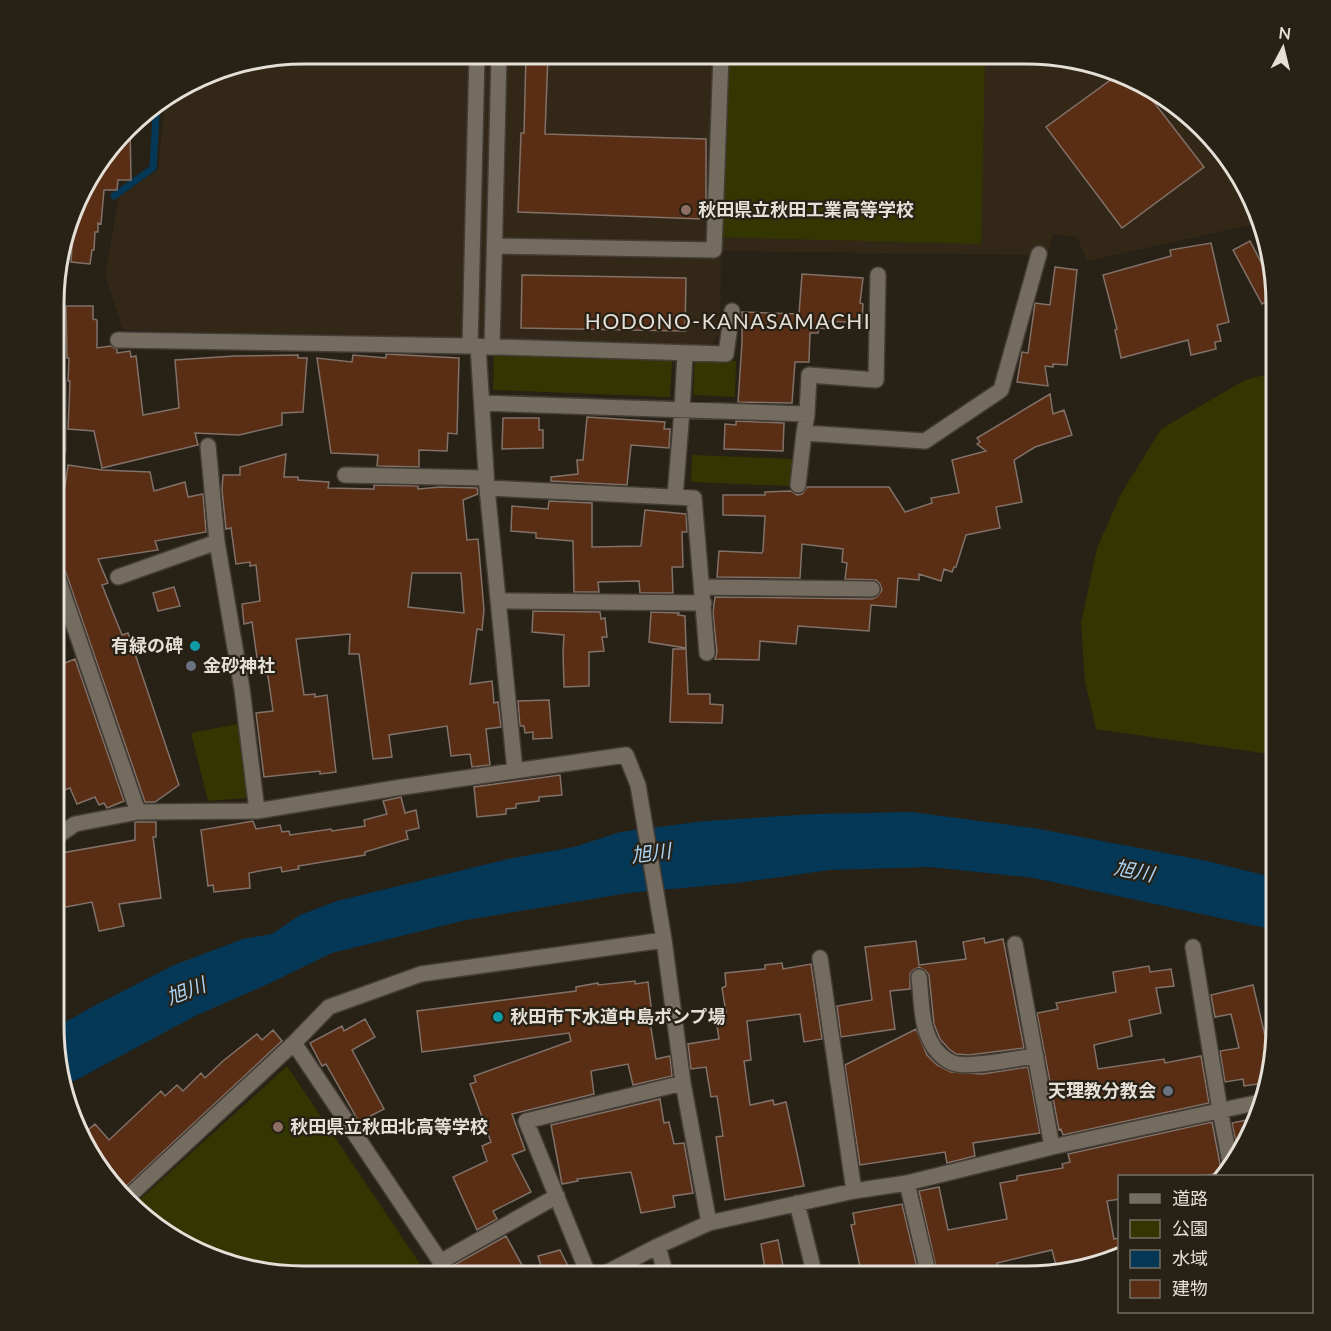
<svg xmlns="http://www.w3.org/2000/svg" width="1331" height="1331" viewBox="0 0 1331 1331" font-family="Lato,'Noto Sans JP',sans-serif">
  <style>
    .built { fill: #332817 }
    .green { fill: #343602 }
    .water { fill: #053857 }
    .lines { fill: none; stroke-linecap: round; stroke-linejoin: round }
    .stream { stroke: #053857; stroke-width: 7 }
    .building { fill: #5a2e14; stroke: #807169; stroke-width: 1.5; fill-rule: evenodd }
    .minor-casing { stroke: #443d36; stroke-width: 18 }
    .minor { stroke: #746c5f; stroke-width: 15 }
    .education-dot { fill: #8d6e63; stroke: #282116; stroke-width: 2 }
    .culture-dot { fill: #0f9aa8; stroke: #282116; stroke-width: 2 }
    .worship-dot { fill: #6b7280; stroke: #282116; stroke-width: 2 }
    .labels { text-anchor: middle; stroke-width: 4.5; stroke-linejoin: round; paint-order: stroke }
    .poi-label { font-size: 18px; font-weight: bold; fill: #e4dfd7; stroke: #282116; text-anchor: start }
    .water-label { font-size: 20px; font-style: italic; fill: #a9d1f1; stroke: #282116 }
    .quarter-label { font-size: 21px; letter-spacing: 1.5px; fill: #e4dfd7; stroke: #282116 }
    .rim { fill: none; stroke: #e4dfd7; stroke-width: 3 }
  </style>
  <rect width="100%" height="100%" fill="#282116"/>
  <path class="built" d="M305,54L1059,56L1152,88L1218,146L1233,167L1263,222L1087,261L1077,237L1053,234L1047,255L721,251L720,333L710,345L123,330L105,274L119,197L158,170L164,112L168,100L224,67Z"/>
  <path class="green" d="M726,55L985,56L981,244L720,237Z
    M494,355L672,361L670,397L493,390Z
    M695,359L736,361L735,397L693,395Z
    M1276,372V755L1096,729L1085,681L1081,623L1097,548L1121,494L1161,429L1245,380Z
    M692,455L793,459L792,486L691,482Z
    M242,723L251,792L245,798L208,801L191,733Z
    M287,1066L428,1276H289L194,1251L136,1203Z"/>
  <path class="water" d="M911,812L1034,828L1207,861L1276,878V930L1034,878L930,867L830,870L737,883L628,893L466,920L332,953L268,984L195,1016L63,1087L55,1042V1028L92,1007L174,965L243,939L272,934L300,915L337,901L508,859L574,847L620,832L705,821L815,814Z"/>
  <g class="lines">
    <path class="stream" d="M114,196L153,168L156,115L160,104"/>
  </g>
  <path class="building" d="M526,55H548L545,134L706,139V202H702L701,219L518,212L521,133H524Z
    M1116,76L1139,83L1204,167L1122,228L1046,127Z
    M130,127L131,180H118L117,190H104L101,224L98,223V232H95L94,250H92L90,264L71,262L72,246H68L69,229L88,179Z
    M1250,241L1276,291V297L1262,304L1233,250Z
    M1211,243L1229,322L1217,325L1221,341L1215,342L1216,349L1191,355L1188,340L1121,358L1115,330L1117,329L1103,275L1171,256L1170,250Z
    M1055,267L1077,270L1067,365L1053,364V367L1045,366L1048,386L1017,382L1022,352L1028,353L1035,303L1050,305Z
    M802,274L863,278L860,303L863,304L862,323L828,321L827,329L819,328L818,333H810L809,362H795L792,403L738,402L742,343V312L799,314Z
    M522,275L686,278L685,331L521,328Z
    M66,306H93V319L97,320V348L111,346L117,349V353L130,351L131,357L136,356L143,415L179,408L175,360L234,356L298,355V358H307L303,412L282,413V425L239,435L195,433L198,445L102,468L94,431L68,429L70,381H68L69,358H67Z
    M386,354L459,358L457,434L448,433L447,451L419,450V467L377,466L378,455L331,453L317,358L352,362L353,355L386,358Z
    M1050,394L1053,414L1064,410L1072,435L1035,447L1014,460L1022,502L996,507L1000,528L966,535L956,567H954L952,572L944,569L941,581L919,574V580L898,578L896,607L871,605L869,631L798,626L796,644L760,641L759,660L715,659L717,652L713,613L715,597L872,599L877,597L882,590L880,584L876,580L845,579L847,563L842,562L843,549L802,544L800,578L717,577L719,551L762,553L763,550L765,516L723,515V495H765V492L791,491L797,495L802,494L807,487H889L905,512L932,503L931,498L959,493L952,460L986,451L977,444L980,442L977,438Z
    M587,417L665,422L664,429H670L669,448L631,445L627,485L551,481V477L578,474L577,460H583Z
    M503,418H539V430H543V448L502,449Z
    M736,421L784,423L783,451L724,449L725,424L736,425Z
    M286,454L284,477H298V480L329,482L328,488L374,489V485L418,486V489L441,487L477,488L478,494L463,500L467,540L478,539L484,610L482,630L477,629L470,684L492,681L494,703L498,702L501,727L486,729L490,765L472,767L470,754L451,756L447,726L389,735L392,757L373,759L359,654H349L350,634L296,639L304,695L315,694V697L327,695L336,772L320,774V771L264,777L256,713L273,711L266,663L258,665L252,622L244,624L242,604L260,601L256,565L250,566V562L236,564L231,528L226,529L222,490L223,475H240V467ZM412,573H461L464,613L408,607Z
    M68,465L102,470L150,472L154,491L185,482L188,497L203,494L206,532L155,541L158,550L98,559L108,583L102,585L122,635L128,633L179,785L155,802H145L66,573L63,568L57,566V499H60L62,487H65Z
    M549,501L592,503V547L641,546L645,510L686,514L687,532H682L683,567H672L673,593H640L639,581L598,582L599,592H574L573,541L536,538V533L511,531L512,506L548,509Z
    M174,587L180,606L158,611L153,593Z
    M533,611L600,612L601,619L605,618L607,637H602L604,651L589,652V686L564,687L563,652L564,635L532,632Z
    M651,612L679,613L678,615L685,616L686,648L649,642Z
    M673,649H686L688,694H710V704L723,705L722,723L670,722Z
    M75,659L124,801L107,808L104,803L99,805L95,797L77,804L70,788L56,793L57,666Z
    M549,700L552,738L533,739V732L525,733L524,726H520L518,701Z
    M560,775L562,795L539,797V801L516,804V808L506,809V814L477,817L474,787Z
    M401,797L405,813L416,810L419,828L406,831L408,839L365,852V855L298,866L299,869L282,872L281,867L249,873L250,888L214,892L213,885L208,886L201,830L253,821L256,829L280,825L282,832L289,831L290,835L331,829L332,831L365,826L364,820L387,814L383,801Z
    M135,822H156V837H153L161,898L119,904L124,926L99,931L92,902L55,909L56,854L135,840Z
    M984,938L985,943L1003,939L1024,1048L969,1055L956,1054L949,1049L940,1039L934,1024L929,975L926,971L919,967L913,970L910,974V989L890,991L895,1029L841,1037L837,1006L872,1000L865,947L916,941L919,965L966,959L963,942Z
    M782,963L783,969L811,964L822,1039L804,1042L800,1014L747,1021L751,1060L744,1061L750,1105L773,1100L774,1105L786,1102L804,1186L725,1200L716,1137L723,1136L717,1096L711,1097L706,1067L691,1069L688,1044L719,1039L715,1013L726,1012L722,988L726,986L725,973L765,969V965Z
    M1149,966L1150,972L1171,969L1174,986L1156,988L1161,1013L1129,1020L1132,1036L1094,1045L1098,1069L1164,1059L1165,1063L1201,1056L1209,1103L1063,1135L1061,1129L1059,1130L1037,1013L1058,1009L1056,1003L1116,992L1113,972Z
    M635,981V984L648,982L653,1022H650L656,1059L670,1056L672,1076L633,1085L628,1064L591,1071L594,1094L512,1114L525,1150L512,1155L531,1192L493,1211L497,1219L477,1230L453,1177L487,1161L482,1146L491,1142L470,1084L476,1082L474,1076L571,1041L569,1033L422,1052L417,1011L576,991V987L598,983V985Z
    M1253,985L1267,1044L1276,1042L1265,1083L1244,1086L1243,1079L1225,1082L1220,1051L1239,1048L1231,1014L1215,1017L1211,995Z
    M365,1019L375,1037L352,1050L384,1109L359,1122L326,1064L322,1066L310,1043L342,1026L344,1031Z
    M916,1029L927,1055L937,1065L951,1072L982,1074L1028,1067L1040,1133L973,1143L975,1156L947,1163L945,1152L860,1165L845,1065Z
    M273,1030L282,1041L121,1191L106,1179L82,1135L95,1124L109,1140L161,1091L165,1096L177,1085L183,1091L201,1073L205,1078L223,1061L257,1034L262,1040Z
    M660,1099L664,1123L669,1122L674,1144L684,1143L693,1193L673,1196L675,1207L641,1213L631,1172L577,1179L578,1181L562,1184L551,1125Z
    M1256,1118L1251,1137L1238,1153L1232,1123Z
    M1212,1122L1220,1164L1224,1170L1222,1173L1201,1176H1119V1199L1107,1201L1114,1239L1119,1238V1257L1107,1264L1058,1273L1052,1250L997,1263L1000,1276H938L919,1191L939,1187L948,1230L1007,1219L1000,1183L1017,1180V1176L1063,1168L1062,1164L1070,1162L1068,1154Z
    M902,1204L919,1276H862L851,1225L855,1224L853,1213Z
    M506,1236L522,1265L501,1276H460L454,1265Z
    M778,1240L783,1266L765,1269L761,1244Z
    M560,1250L573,1276H544L538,1256Z"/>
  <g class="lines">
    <g class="minor-casing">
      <path id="minor" d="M495,246L714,250L721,55
        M118,340L470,346L726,354L732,311
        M470,346L477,54
        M478,346L487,488L515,771
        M492,347L499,55
        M482,403L807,414L804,433L925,441L1001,390L1039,254
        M807,414L809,375L876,380L878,275
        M208,446L217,542L242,689L257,811
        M58,451V382
        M345,475L486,478
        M798,485L804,433
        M487,488L694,498L707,653
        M675,497L682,410L685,354
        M57,576L138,812
        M118,577L217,542
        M702,587L872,589
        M498,601L704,603
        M56,837L75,824L138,812L257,811L396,788L626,755L638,785L664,940L683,1083L709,1223
        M1015,944L1052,1147
        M1193,947L1220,1110L1230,1162
        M820,958L854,1191
        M919,977C921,993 921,1012 925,1027C929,1042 938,1057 953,1063C968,1069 1017,1058 1036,1056
        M294,1043L450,1276
        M907,1183L929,1276
        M128,1197L294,1043L329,1007L421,974L664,940
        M797,1203L815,1276
        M658,1246L666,1276
        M440,1262L557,1196
        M589,1276L526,1121L683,1083
        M600,1276L658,1246L709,1223L854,1191L907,1183L1052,1147L1260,1102"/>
    </g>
    <use href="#minor" class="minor"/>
  </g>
  <g class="education-dot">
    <circle cx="686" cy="210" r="6"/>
    <circle cx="278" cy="1127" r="6"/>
  </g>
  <g class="culture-dot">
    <circle cx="195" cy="646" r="6"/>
    <circle cx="498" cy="1017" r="6"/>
  </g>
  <g class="worship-dot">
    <circle cx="191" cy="666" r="6"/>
    <circle cx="1168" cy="1091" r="6"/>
  </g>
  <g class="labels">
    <g class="poi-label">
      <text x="698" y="216">秋田県立秋田工業高等学校</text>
      <text x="183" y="652" text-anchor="end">有緑の碑</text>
      <text x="203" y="672">金砂神社</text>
      <text x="510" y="1023">秋田市下水道中島ポンプ場</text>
      <text x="1156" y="1097" text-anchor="end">天理教分教会</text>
      <text x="290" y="1133">秋田県立秋田北高等学校</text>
    </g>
    <g class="water-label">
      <text transform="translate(651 853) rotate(-7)" y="7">旭川</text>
      <text transform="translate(1134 871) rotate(11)" y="7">旭川</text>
      <text transform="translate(186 991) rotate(-21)" y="7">旭川</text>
    </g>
    <g class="quarter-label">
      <text x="728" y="329">HODONO-KANASAMACHI</text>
    </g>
  </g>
  <path d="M0 0H1331V1331H0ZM304 64H1026A240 240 0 0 1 1266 304V1026A240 240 0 0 1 1026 1266H304A240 240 0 0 1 64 1026V304A240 240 0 0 1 304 64Z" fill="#282116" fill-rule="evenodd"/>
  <path class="rim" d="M304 64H1026A240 240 0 0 1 1266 304V1026A240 240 0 0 1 1026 1266H304A240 240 0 0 1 64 1026V304A240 240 0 0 1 304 64Z"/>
  <rect x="1118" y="1175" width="195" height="138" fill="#282116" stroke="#736d63" stroke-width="1.5"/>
  <rect x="1130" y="1194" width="30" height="9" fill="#746c5f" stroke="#736d63" stroke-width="1.5"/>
  <text x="1172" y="1205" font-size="18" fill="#e4dfd7">道路</text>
  <rect x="1130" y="1220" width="30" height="18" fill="#343602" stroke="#736d63" stroke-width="1.5"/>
  <text x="1172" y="1235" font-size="18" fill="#e4dfd7">公園</text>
  <rect x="1130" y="1250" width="30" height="18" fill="#053857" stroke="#736d63" stroke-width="1.5"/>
  <text x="1172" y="1265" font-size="18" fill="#e4dfd7">水域</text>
  <rect x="1130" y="1280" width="30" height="18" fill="#5a2e14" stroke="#736d63" stroke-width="1.5"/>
  <text x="1172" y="1295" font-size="18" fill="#e4dfd7">建物</text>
  <g transform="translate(1283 48) rotate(7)" stroke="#282116" stroke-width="4.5" paint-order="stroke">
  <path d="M0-4.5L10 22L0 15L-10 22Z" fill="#e4dfd7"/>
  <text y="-9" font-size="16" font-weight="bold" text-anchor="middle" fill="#e4dfd7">N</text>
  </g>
</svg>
